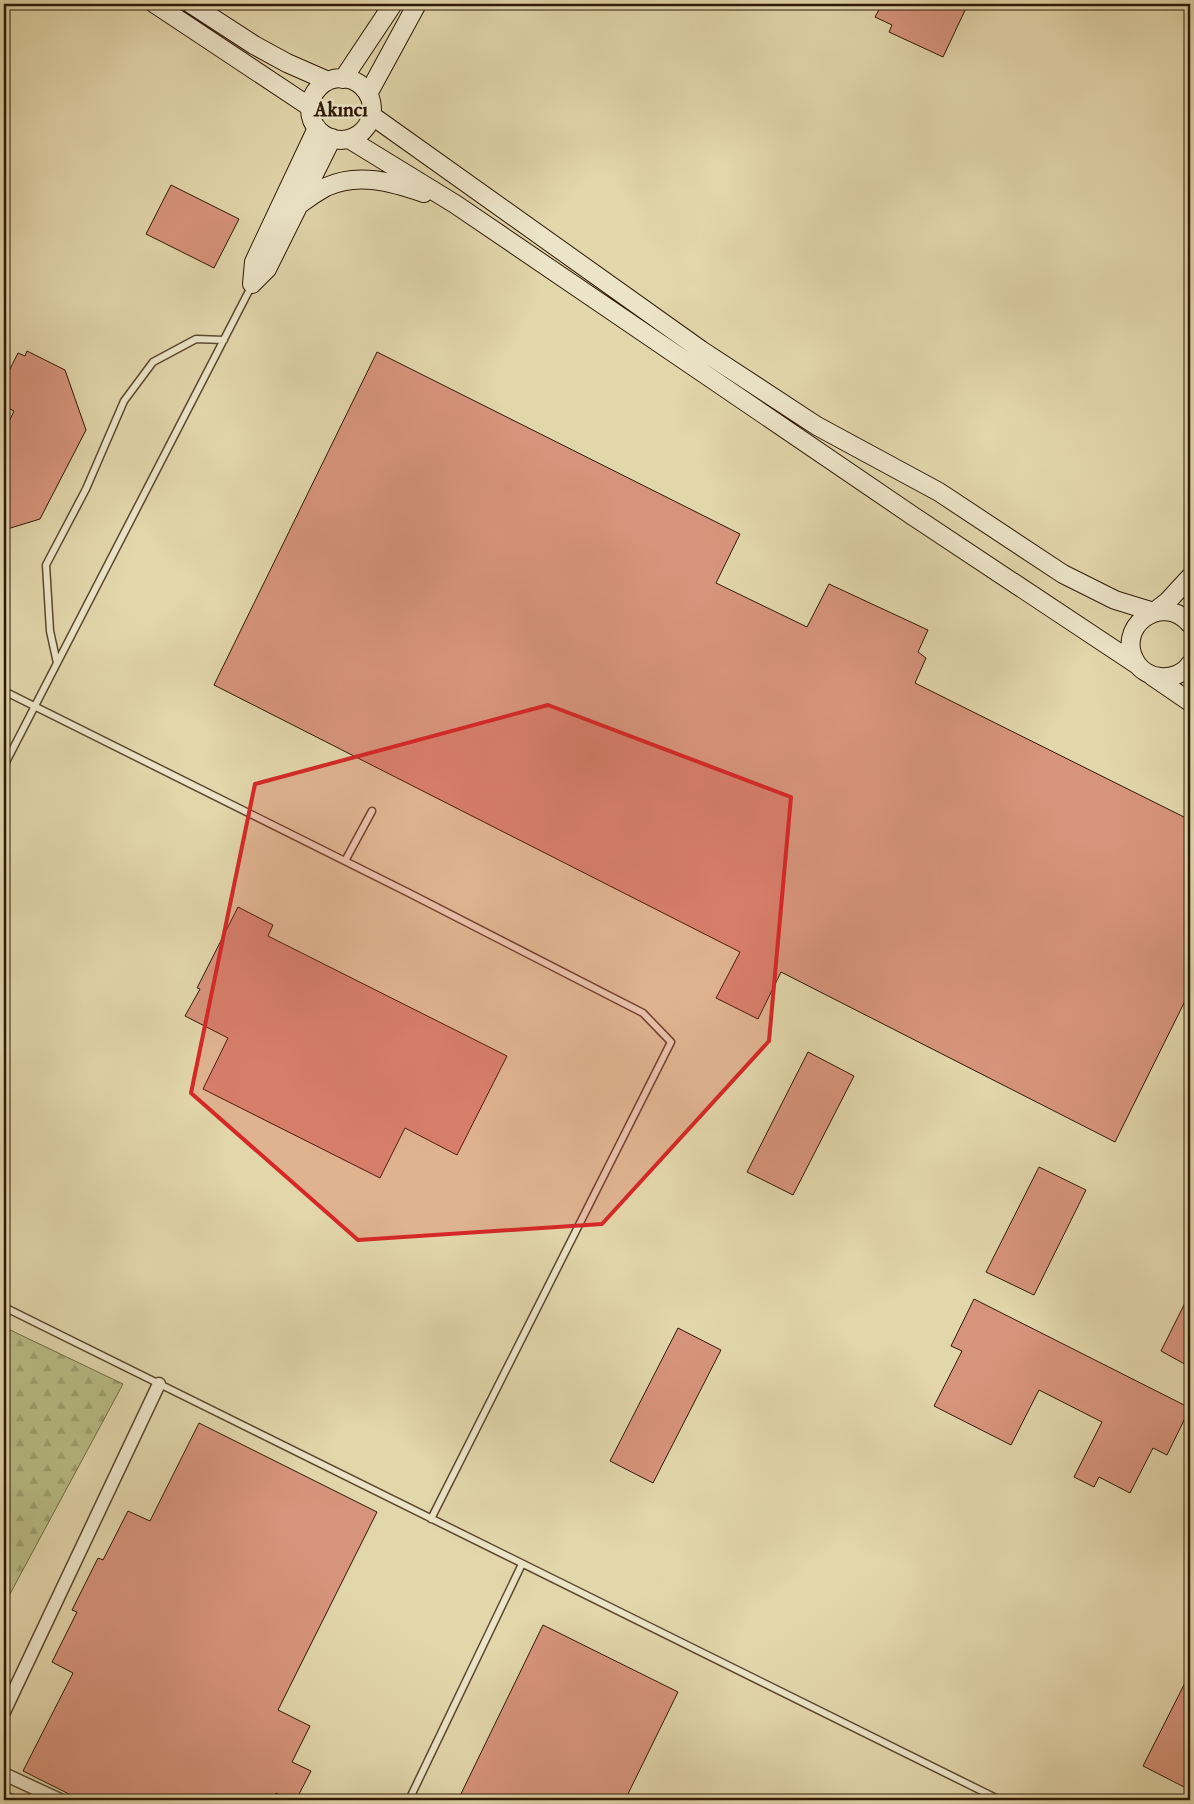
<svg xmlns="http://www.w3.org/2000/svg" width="1194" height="1804" viewBox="0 0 1194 1804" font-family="'IM FELL Double Pica',serif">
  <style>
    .forest { fill: url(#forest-firs); stroke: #746a46 }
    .building { fill: #d7947c; stroke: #2f1906 }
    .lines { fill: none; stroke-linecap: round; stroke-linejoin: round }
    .lane-casing { stroke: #5c482f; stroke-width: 9 }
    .street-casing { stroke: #5c482f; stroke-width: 15 }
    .secondary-casing { stroke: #2f1906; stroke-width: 20 }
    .lane { stroke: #ece4c8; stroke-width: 6 }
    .street { stroke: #ece4c8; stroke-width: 12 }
    .secondary { stroke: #ece4c8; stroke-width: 18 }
    .marked { fill: #d62828; fill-opacity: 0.2; stroke: #d62828; stroke-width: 4; stroke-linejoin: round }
    .labels { text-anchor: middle; stroke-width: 5; stroke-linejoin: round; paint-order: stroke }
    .district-label { font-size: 21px; font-weight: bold; fill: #2f1906; stroke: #ece4c8 }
  </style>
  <defs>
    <pattern id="forest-firs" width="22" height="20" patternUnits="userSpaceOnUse" patternTransform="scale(1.25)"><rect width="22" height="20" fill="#b8bc86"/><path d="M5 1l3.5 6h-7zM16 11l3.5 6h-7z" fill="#9ea172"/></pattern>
  </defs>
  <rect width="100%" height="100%" fill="#e2d6ab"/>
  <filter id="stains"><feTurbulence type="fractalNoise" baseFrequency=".004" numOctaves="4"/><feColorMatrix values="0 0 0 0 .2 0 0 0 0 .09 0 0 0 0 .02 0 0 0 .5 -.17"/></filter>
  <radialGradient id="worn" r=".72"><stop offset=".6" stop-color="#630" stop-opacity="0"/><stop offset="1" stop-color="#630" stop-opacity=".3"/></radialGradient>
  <path class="forest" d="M4,1327L123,1384L4,1605Z"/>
  <path class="building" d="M882,4H968L943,57L889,32L892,25L875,17Z
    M171,185L239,219L214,268L146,234Z
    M27,351L65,370L86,430L40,519L4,530V432L14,411L4,406V397L9,387L4,385V381L18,353L25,356Z
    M377,352L740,534L716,583L807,627L829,584L928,630L918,652L926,658L915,683L1190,820V991L1115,1142L781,972L758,1019L716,998L740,952L214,685Z
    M238,907L273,925L268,936L507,1056L457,1155L405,1128L380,1178L203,1089L228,1038L185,1016L200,989L197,988Z
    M808,1052L854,1076L793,1195L747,1172Z
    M1039,1167L1086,1190L1034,1295L986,1272Z
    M1190,1293V1367L1161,1351Z
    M974,1299L1190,1408L1167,1455L1153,1448L1130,1493L1099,1477L1094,1487L1074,1477L1102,1422L1039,1390L1011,1445L934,1406L962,1351L951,1346Z
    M678,1328L721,1350L653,1483L610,1461Z
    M199,1423L377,1512L278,1710L310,1726L292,1762L311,1771L296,1800H290L276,1793L272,1800H81L23,1771L73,1673L52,1662L77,1612L72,1610L98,1558L103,1560L128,1511L150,1521Z
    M543,1625L678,1692L625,1800H458Z
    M1190,1673V1790L1143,1766Z"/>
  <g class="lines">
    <g class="lane-casing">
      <path id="lane" d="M57,663L50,631L46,565L86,489L124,401L153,362L196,339L224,340
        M4,691L409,893L643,1013L671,1042L431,1519
        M4,766L252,285
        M345,861L372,811
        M4,1307L1000,1800
        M4,1794L15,1800
        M409,1800L522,1564"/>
    </g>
    <g class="street-casing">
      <path id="street" d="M4,1712L159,1384
        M4,1774L60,1800"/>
    </g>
    <g class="secondary-casing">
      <path id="secondary" d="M155,4L310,107
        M191,4L254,45L287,63L328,81
        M310 109a31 31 0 1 1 62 0a31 31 0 1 1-62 0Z
        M343,79L393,4
        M368,94L417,4
        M371,115L701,350L817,426L939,492L1063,574L1115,600L1154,612L1167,602L1190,577
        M349,139L455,204L913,516L1139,666
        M300,204C308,198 317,192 326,187C358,172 392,182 424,193
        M252,284L254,262L317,128
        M252,284L267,269L332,138
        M1190,624C1162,591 1113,628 1137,664C1142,671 1151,676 1160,677C1171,678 1184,674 1190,664
        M1152,676L1190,702"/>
    </g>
    <use href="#lane" class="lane"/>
    <use href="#street" class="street"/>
    <use href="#secondary" class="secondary"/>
  </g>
  <path class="marked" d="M548,705L791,797L769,1041L602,1224L358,1240L191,1093L255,784Z"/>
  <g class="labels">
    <g class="district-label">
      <text x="341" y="116">Akıncı</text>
    </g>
  </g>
  <rect width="1194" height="1804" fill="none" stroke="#e2d6ab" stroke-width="20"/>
  <rect x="5" y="5" width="1184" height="1794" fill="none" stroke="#2f1906" stroke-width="2.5"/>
  <rect x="10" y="10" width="1174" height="1784" fill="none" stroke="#2f1906"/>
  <rect width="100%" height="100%" filter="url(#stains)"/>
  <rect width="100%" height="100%" fill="url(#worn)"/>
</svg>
